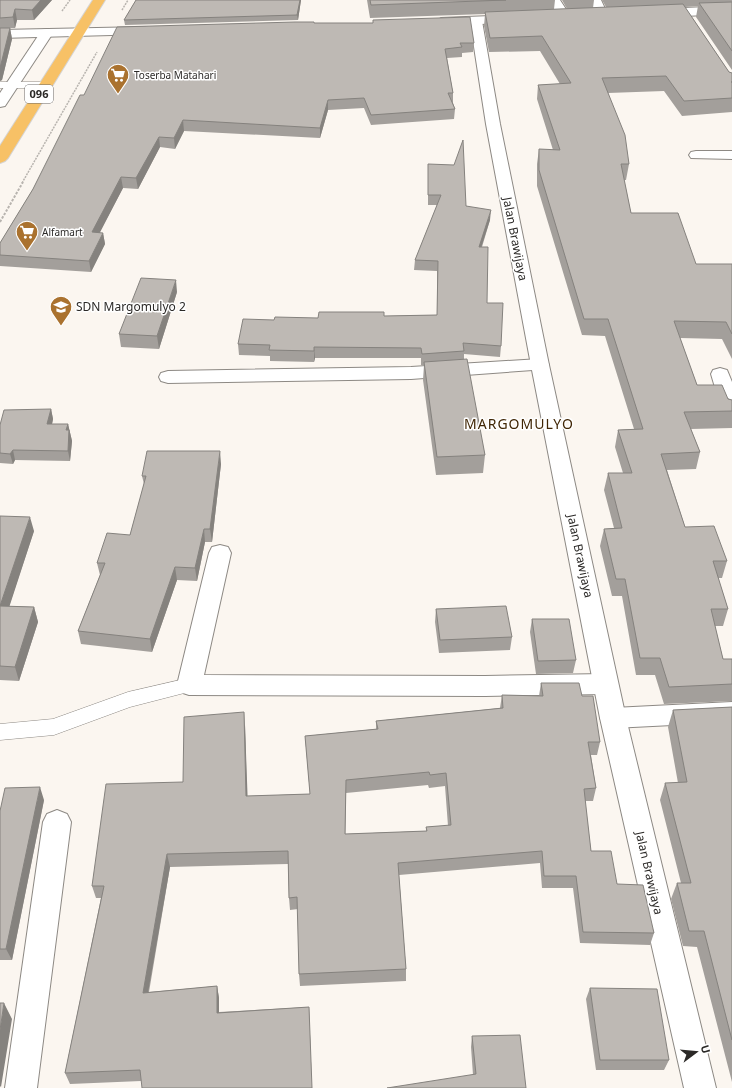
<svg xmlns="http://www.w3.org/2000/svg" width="732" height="1088" viewBox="0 0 732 1088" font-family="'Noto Sans',sans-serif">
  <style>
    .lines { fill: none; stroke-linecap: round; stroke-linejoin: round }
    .service-casing { stroke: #8d8984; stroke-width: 1 }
    .pedestrian-casing { stroke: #8d8984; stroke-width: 2 }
    .minor-casing { stroke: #8d8984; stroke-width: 2 }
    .tertiary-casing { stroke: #8d8984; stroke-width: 2 }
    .secondary-casing { stroke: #8d8984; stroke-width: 2 }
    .primary-casing { stroke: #d5d4d4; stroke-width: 2 }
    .path-far1 { stroke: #b8b4af; stroke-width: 1.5; stroke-dasharray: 2 1; stroke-linecap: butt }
    .path { stroke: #b8b4af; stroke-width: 2; stroke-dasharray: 2.5 1.5; stroke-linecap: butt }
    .service { fill: #fff; fill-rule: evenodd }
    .pedestrian { fill: #fff; fill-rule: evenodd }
    .minor { fill: #fff; fill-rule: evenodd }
    .tertiary { fill: #fff; fill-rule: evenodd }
    .secondary { fill: #fff; fill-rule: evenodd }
    .primary { fill: #f7c166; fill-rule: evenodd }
    .wall { fill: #a39f9b; fill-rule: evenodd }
    .shaded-wall { fill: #85827e }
    .building { fill: #beb9b4; stroke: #85827e; fill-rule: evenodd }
    .labels { text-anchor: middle; stroke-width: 3; stroke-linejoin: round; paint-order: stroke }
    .far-poi-label { font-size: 10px; fill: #2b2927; stroke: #fff; text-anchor: start }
    .shield { fill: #fff; stroke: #6b6968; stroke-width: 1 }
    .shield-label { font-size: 11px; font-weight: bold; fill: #2b2927 }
    .street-label { font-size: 12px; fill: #2b2927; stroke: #fff }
    .poi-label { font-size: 12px; fill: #2b2927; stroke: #fff; text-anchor: start }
    .quarter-label { font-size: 14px; letter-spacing: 1px; fill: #402605; stroke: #fff }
  </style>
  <rect width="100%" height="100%" fill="#fbf6f0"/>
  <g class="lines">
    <g class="service-casing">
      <path id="service" d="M0,82H45L50,85L45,88H0Z
        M189,678L196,680L198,685L196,690L130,707L54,735L0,740V724L53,719L128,692Z"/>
    </g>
    <g class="pedestrian-casing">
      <path id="pedestrian" d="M47,29L53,33L5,106L0,107V93L42,30Z"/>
    </g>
    <g class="minor-casing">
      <path id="minor" d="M548,0H560L571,17L569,20H561Z
        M589,0H601L608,15L606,18H598Z
        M696,151H732V159L691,158L689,155L691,152Z
        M540,359L547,361L549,365L547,369L411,379L168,383L161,381L159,377L161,373L168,371L411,367Z
        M720,368L727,370L732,382V417L725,415L722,411L711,374L713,370Z
        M220,545L228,547L231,553L204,675L485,676L606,674L615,677L618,684L615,691L606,694L485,696L189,695L180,692L177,685L209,553L212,547Z
        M732,702V722L613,728L604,725L600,718L604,711L613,708Z
        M57,810L67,814L71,822L37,1088H5L43,822L47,814Z"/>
    </g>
    <g class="tertiary-casing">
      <path id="tertiary" d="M476,17L482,21L500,124L549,365L626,718L716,1088H684L600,718L531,365L486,124L470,21Z"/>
    </g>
    <g class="secondary-casing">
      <path id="secondary" d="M732,6V14L659,17L653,13L659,9Z
        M515,15L521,19L519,22L441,26L435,22L441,18Z
        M145,27L149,28L151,31L149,34L0,38V30Z"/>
    </g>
    <g class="primary-casing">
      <path id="primary" d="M93,0H105L8,158L5,161L0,163V146Z"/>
    </g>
    <path class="path-far1" d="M122,10L128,0
      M62,11L70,0
      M22,183L97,52"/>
    <path class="path" d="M0,222L23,182"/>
    <use href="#service" class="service"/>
    <use href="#pedestrian" class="pedestrian"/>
    <use href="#minor" class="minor"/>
    <use href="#tertiary" class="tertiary"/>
    <use href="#secondary" class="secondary"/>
    <use href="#primary" class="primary"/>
  </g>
  <path class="wall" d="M0,0H52L34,20H17L15,28H10L12,39L2,80L0,81Z
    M136,0H301L298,20L125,25L124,20Z
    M367,0H555L554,9H567L562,0H594L593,8L606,7L602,0H732V70L696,17L698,6L685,7L729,72L732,73V112L682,116L664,91L608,93L629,164L626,180H624L631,213L696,264H732V359L722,339L680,338L697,385L732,400V428L691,429L700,452L696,469L667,470L685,527L727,561L722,578H718L728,609L723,626H715L723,659H732V701L664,704L655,675H636L622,596H612L600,546L604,529L614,528L604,490L608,473H623L615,447L618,430L634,429L605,336L582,335L537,186V164L539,149L553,150L537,99L538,85L560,84L540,51L489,52L484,26L485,14L370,18Z
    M373,20L474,43L473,52L462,53V57L447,58L453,93V103L455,109L454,119L371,125L364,108L328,110L320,138L184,131L175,149L160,147L138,189L123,188L99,233H103L105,244L91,272L0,266V243L33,189L84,95L314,23H373Z
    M428,164L466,206L490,220L482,247L487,303L501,346L500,357L464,354V359L485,455L483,473L436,475L423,380L424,365H421V358H315L314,362L270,361V356L239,355L238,344L274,320L384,316L437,315V271L414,270L415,260L437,205H428Z
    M177,292L159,349L121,347L119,334Z
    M51,409L53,419L52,424H68L72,441L70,461L15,460L13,464L0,463V425Z
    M221,464L212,542H205L197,581L177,580L152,652L81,644L78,631L100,575L97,563L130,535L144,484L142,476Z
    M0,516L34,531L9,606L34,607L38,622L19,681L0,680Z
    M436,609L512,637L510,650L439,653L435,622Z
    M532,619L576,660L573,673L536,674L530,632Z
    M541,683L582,696L600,742L597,755H591L596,788L593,801H585L591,851L654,933L650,945L580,943L573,888H542L540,863L399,875L406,969V981L300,986L299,974L298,909L290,910L289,898L288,864L170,867L149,992L217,986L219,998V1012L309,1007V1018L141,1081L70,1084L65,1073L101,898H96L92,886L183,782L245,725L247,796L310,794L305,736L376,729V721L500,708L502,695L539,696ZM428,785L429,788L445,786L448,826L426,827V831L345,834L346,793Z
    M732,707V1082L697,947L683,946L671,899L677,883H681L660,800L665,783H678L668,727L673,710Z
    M44,800L12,960H0V811Z
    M590,988L669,1060L664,1070H596L586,999Z
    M472,1036L526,1088L473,1075L471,1047Z"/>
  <path class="shaded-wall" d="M41,0H52L34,20L32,10Z
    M300,0H301L298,20L297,15Z
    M15,9L17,20L15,28L13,17Z
    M10,28L12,39L2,80L0,81V68Z
    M328,100V110L320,138V128Z
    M183,120L184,131L175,149L174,138Z
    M159,137L160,147L138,189L136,178Z
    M121,177L123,188L94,244L92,232Z
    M491,210L490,220L478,257L479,247Z
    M103,233L105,244L91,272L89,261Z
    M176,280L177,292L159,349L157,336Z
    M314,347L315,358L314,362Z
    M51,409L53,419L50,434L47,424Z
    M68,424L72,441L70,461L68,451L66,430Z
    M13,450L15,460L13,464L10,454Z
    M220,451L221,464L212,542L210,529Z
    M30,517L34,531L5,620L0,606Z
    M204,529L205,542L197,581L195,568Z
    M175,567L177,580L152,652L150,639Z
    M34,607L38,622L19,681L15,667Z
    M244,712L245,725L248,808L246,796Z
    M346,780V793L345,846V834Z
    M40,787L44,800L12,960L6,949Z
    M167,854L170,867L146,1004L143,993Z
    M217,986L219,998V1024L217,1013Z
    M4,1003L12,1019L1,1087L0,1086V1030Z
    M309,1007V1018L312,1088Z"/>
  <path class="building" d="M0,0H41L32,10L15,9L13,17L0,18Z
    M136,0H300L297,15L124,20Z
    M370,0H506L371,5Z
    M732,2V51L699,3Z
    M683,4L729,72L732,73V82H731H732V98L684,101L666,76L602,78L625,135L629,164H621L631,213H678L696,264H732V334L726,322L674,321L697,385H722L728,399L732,400V411L684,412L700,452L661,454L685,527L714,526L727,561H713L728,609H711L723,659H732V684L669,687L660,658H640L625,579H616L604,529L622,528L608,473H632L618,430L643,429L608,319H584L539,170V149L560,150L538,85L571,83L542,36L490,38L485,12Z
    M470,17L474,43H460L462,47L445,49L453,93H448L455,109L371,115L364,98L328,100L320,128L183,120L174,138L159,137L136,178L121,177L92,232L103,233L89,261L0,255V243L33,189L80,95H84L117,27L295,22H314V23H373V20Z
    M0,28H10L0,68Z
    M463,140L466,206L491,210L479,247H488L487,303H503L501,346L463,343L464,351L422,354L421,348L314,347V351L269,350L270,345L238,344L243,319L274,320L275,317L318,318L319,312H384V316L437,315L438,261L415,260L441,195H428V164L454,165Z
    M141,278L176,280L157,336L119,334Z
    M467,359L485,455L437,457L424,362Z
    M51,409L47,424H68L66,430H69L68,451L13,450L10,454L0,453V425L4,410Z
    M147,451H220L210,529H204L195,568L175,567L150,639L78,631L105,563H97L107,533L130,535L146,476H142Z
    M0,516L30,517L0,606L34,607L15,667L0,666Z
    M506,606L512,637L440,640L436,609Z
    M532,619H569L576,660L538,661Z
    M541,683H579L582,696H593L600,742H588L596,788L584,789L591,851H611L617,884L643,885L654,933L583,932L576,876H544L542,851L398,863L406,969L299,974L297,897L289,898L288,851L167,854L143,993L217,986V1013L309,1007L312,1088H142L140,1070L65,1073L104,886H92L106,784L183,782L184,717L244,712L246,796L310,794L305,736L378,729L376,721L503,708L502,695L543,696ZM429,772L430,775L446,773L451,825L426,827L427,831L345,834L346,780Z
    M732,707V1040L704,931H689L677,883H691L665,783L687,782L673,710Z
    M40,787L6,949H0V811L5,788Z
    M590,988L657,989L669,1060H600Z
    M0,1003H4L0,1030Z
    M520,1035L526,1088H387L476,1074L472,1036Z"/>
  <defs>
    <g id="supermarket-pin" transform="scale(1.15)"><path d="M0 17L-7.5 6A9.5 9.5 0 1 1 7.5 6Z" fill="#aa722f" stroke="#fff"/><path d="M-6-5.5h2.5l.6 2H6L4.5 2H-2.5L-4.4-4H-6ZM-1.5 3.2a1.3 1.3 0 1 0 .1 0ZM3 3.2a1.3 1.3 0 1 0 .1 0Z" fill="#fff"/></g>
    <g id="school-pin" transform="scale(1.15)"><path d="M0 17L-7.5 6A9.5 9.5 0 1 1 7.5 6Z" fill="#aa722f" stroke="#fff"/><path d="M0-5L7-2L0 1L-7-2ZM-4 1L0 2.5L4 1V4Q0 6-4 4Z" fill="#fff"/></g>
  </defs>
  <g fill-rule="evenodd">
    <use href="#supermarket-pin" x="118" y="75"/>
    <use href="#supermarket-pin" x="27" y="232"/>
    <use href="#school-pin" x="61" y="307"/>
  </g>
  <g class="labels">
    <g class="far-poi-label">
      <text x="134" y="79">Toserba Matahari</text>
      <text x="42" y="236">Alfamart</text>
    </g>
    <rect class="shield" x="25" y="85" width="28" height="18" rx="3"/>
    <g class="shield-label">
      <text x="39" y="98">096</text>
    </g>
    <g class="street-label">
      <text transform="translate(515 239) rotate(79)" y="4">Jalan Brawijaya</text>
      <text transform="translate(580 556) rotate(78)" y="4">Jalan Brawijaya</text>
      <text transform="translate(649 873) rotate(77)" y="4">Jalan Brawijaya</text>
    </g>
    <g class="poi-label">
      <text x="76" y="311">SDN Margomulyo 2</text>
    </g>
    <g class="quarter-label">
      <text x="519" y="429">MARGOMULYO</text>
    </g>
  </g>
  <g transform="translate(696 1052) rotate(74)" stroke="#ffffff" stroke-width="3" paint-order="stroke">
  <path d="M0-3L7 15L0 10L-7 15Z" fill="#2b2927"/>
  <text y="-6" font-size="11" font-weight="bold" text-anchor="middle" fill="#2b2927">U</text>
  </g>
</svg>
